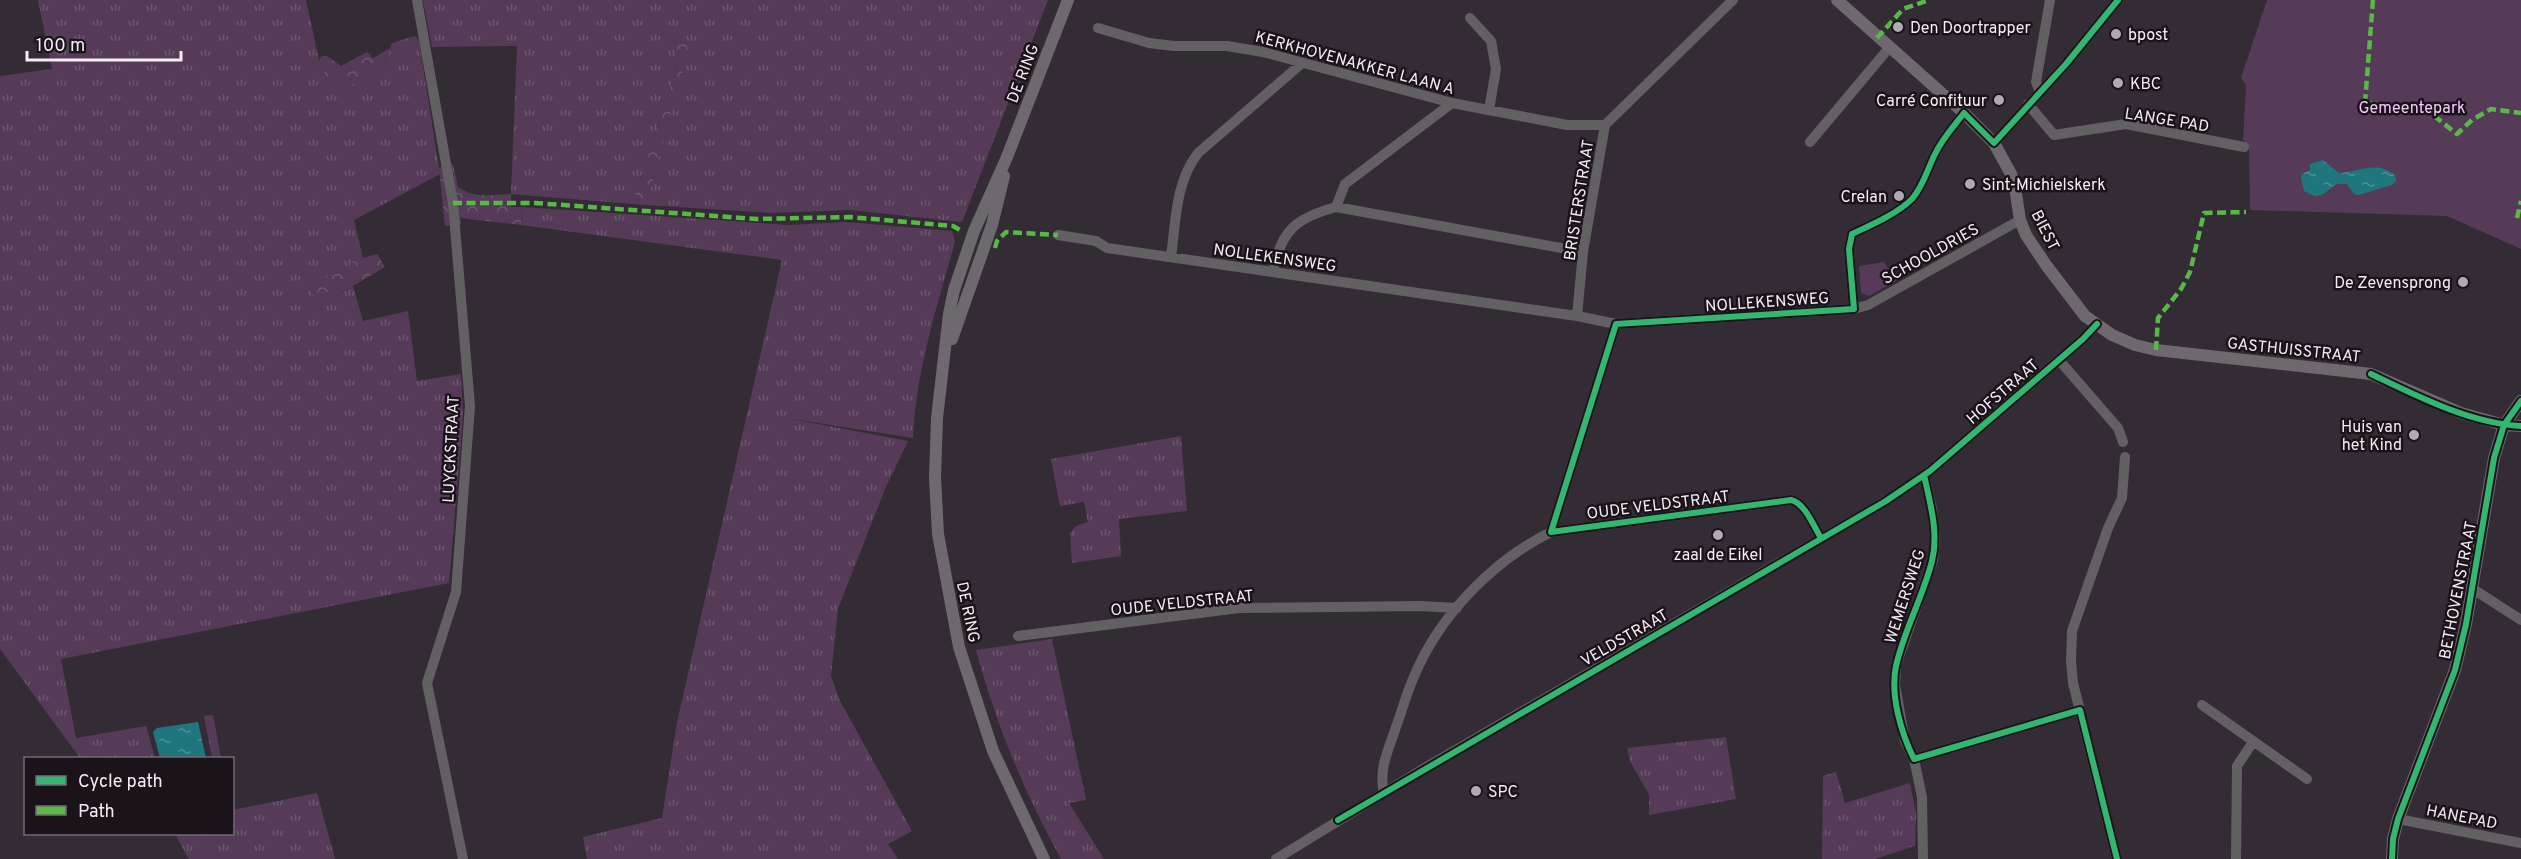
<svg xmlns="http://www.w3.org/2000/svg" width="2521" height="859" viewBox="0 0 2521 859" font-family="Overpass,sans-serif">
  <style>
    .grass { fill: url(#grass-tufts) }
    .forest { fill: url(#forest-crowns) }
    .park { fill: #553b58 }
    .water { fill: url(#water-ripples) }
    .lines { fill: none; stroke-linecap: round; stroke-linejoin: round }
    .minor { stroke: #636064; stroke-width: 10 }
    .major { stroke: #6e696f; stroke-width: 12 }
    .quiet { stroke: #58b947; stroke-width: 4.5; stroke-dasharray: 9 4.5; stroke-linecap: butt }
    .cycleway-casing { stroke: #1a141a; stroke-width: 10 }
    .cycleway { stroke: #33b770; stroke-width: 6 }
    .poi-dot { fill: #b1a9b1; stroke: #1a141a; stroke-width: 2 }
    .labels { text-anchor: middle; stroke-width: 5; stroke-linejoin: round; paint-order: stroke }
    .poi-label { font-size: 16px; fill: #f5ecf5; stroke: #1a141a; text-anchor: start }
    .street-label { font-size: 16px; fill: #f5ecf5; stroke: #1a141a }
    .park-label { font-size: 16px; fill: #f5c9fa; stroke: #1a141a }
  </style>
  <defs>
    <pattern id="grass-tufts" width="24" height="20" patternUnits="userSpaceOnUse" patternTransform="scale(1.5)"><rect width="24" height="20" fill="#553b58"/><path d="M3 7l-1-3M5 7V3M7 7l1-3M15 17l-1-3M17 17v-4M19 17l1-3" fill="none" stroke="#6e5871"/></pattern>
    <pattern id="forest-crowns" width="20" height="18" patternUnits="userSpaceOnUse" patternTransform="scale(1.5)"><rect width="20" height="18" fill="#553b58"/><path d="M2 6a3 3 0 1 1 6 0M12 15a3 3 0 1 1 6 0" fill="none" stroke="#6e5871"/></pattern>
    <pattern id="water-ripples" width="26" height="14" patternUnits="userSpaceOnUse" patternTransform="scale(1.5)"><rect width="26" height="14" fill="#20767d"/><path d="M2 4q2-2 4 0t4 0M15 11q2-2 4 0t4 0" fill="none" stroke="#4c9096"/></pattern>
  </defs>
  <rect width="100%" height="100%" fill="#332c34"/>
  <path class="grass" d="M38,0H306L319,60L329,84L339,78L384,68L392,43L415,36L419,41L439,168L440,174L354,220L363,258L310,287L319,306L353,286L363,321L408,311L417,381L461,374L463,416L449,583L61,659L76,738L146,726L155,758H80L0,649V76L52,69Z
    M423,0H1048L962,222L850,210L770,213L646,205L689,46L674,41L678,64L632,204L511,194L517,46L432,47Z
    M522,207L789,225L846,222L952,231L955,242C937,306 916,371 913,438L786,418L908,441L885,489L838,609L831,676L840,701L912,831L888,844L898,859H587L583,837L662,818L677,722L782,260L521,225Z
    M1181,436L1187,511L1119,519L1121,556L1072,563L1070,533L1076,526L1088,522L1084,502L1060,506L1051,459Z
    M1052,639L1086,800L1069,803L1104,859H1061C1024,792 996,724 976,650Z
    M213,715L221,758H212L204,716Z
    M1726,737L1736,799L1649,815V795L1630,761L1627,748Z
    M1836,772L1845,803L1910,783L1916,814L1915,846L1875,859H1822L1823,776Z
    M317,793L335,859H189L175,834H232L233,810Z"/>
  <path class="forest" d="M673,41L690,45L646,205L632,204L678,64Z
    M390,48L384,68L364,80L344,88L339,79L329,84L319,60L322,56H327L341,66L367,52L373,58Z
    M453,164L458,187C475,199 491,195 511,194V207H522L521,225L460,218L461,224L445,226L439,168Z
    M377,254L385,267L319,306L310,287L363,258Z"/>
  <path class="park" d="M2267,0H2521V249L2447,216L2250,210L2249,148L2243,140L2246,85L2241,78Z
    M1884,262L1896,281L1869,296L1861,293L1859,266Z"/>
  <path class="water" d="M2323,160L2339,173C2360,172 2376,160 2395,175L2396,181L2392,185L2358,195L2354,194L2347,184H2336C2322,195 2320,200 2304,191L2301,178L2302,174L2310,170V164Z
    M198,722L206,758H160L153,732L157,728Z"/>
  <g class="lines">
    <path class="minor" d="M417,0L453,203L470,406L456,592L427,683L463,859
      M1470,18L1491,41L1496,69L1489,110
      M1098,28L1149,43L1174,46H1227L1263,52L1452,103L1567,125H1605
      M2040,92L2036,82L2050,0
      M2028,104L2054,135L2126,124L2244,147
      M1810,142L1889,48
      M1994,143L2066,64L2118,0
      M1336,207L1583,252
      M1058,235L1096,241L1107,248L1577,316L1616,324L1854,309L1868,305L2020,220
      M1171,257C1176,221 1175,183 1198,153L1301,64
      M1273,272C1281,230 1296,218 1336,207L1345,184L1452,103
      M1854,309L1849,249L1852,234C1871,225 1897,214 1912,199C1924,185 1927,170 1935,154C1942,139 1954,126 1964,113
      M1577,316L1583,252L1605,125L1733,0
      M2059,360L2118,428L2123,442
      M1551,532L1616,324
      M2473,589L2521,620
      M1018,636L1239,608L1420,606L1457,608
      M2202,705L2307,779
      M1914,759L2080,710
      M1384,793C1378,769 1389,749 1396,727C1402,711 1406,695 1413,679C1438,617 1492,561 1551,532L1791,500C1805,503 1814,527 1821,538
      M2398,819L2521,843
      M1276,859L1428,766L1886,501L1930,471L2083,339L2097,324
      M1923,859L1922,797L1914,759L1905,741L1895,685L1896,665L1933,560L1935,539L1932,509L1924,475
      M2117,859L2073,683L2071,661L2072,631L2108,528L2122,498L2125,457
      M2236,859L2237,766L2253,742"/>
    <path class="major" d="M1837,0L1964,113L1994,143L2011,174L2015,187L2020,220L2026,235L2046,265L2085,316L2112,335L2135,345L2156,350L2371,374L2461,413L2504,425L2521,426
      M952,339L992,225L1004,176
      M1044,859L993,751L959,647L938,534L935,477L937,418L949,314L954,290L974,231L1007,157L1068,0
      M2392,859L2393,839L2398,819L2455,670L2466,624L2494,458L2504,425L2521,401"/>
    <path class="quiet" d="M2373,0L2365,103L2424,108L2457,134L2472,120L2491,109L2521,113
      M1877,38L1903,9L1929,0
      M453,203H535L757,219L850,217L953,226L960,230
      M2517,218L2521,201
      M995,248L997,241L1006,232L1058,235
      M2156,350L2158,318L2181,289L2190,272L2204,213L2246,212"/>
    <g class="cycleway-casing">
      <path id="cycleway" d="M2371,374C2417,396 2469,423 2521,426
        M1924,475C1930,503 1939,533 1932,561C1923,597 1904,630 1896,666C1890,695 1901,733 1914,759L2080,710L2117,859
        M1821,538C1814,527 1805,503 1791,500L1551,532L1616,324L1854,309L1849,249L1852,234C1871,225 1897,214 1912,199C1924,185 1927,170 1935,154C1942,139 1954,126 1964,113L1994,143L2066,64L2118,0
        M1338,820L1886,501L1930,471L2083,339L2097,324
        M2392,859L2393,839L2398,819L2455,670L2466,624L2494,458L2504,425L2521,401"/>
    </g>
    <use href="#cycleway" class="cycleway"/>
  </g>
  <g class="poi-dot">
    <circle cx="1898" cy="27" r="6"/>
    <circle cx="2116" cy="34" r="6"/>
    <circle cx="2118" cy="83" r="6"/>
    <circle cx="1999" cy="100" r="6"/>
    <circle cx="1970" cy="184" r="6"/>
    <circle cx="1899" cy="196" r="6"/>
    <circle cx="2463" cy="282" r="6"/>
    <circle cx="2414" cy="435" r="6"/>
    <circle cx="1718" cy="535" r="6"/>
    <circle cx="1476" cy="791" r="6"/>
  </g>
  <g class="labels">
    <g class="poi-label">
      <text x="1910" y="33">Den Doortrapper</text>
      <text x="2128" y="40">bpost</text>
      <text x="2130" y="89">KBC</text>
      <text x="1987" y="106" text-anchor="end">Carré Confituur</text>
      <text x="1982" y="190">Sint-Michielskerk</text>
      <text x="1887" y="202" text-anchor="end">Crelan</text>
      <text x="2451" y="288" text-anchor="end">De Zevensprong</text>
      <text x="2402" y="432" text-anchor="end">Huis van<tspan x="2402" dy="18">het Kind</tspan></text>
      <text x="1718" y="560" text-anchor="middle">zaal de Eikel</text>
      <text x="1488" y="797">SPC</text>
    </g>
    <g class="street-label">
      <text transform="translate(1355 62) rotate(15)" y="6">KERKHOVENAKKER LAAN A</text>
      <text transform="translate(1022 73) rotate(-69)" y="6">DE RING</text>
      <text transform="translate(2167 119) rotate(9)" y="6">LANGE PAD</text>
      <text transform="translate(1578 200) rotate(-81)" y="6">BRISTERSTRAAT</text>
      <text transform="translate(2046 230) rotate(63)" y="6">BIEST</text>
      <text transform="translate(1930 253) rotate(-29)" y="6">SCHOOLDRIES</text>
      <text transform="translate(1275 257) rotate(8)" y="6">NOLLEKENSWEG</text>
      <text transform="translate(1767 301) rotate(-4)" y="6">NOLLEKENSWEG</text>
      <text transform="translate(2294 349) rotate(6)" y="6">GASTHUISSTRAAT</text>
      <text transform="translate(2002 391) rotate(-41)" y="6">HOFSTRAAT</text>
      <text transform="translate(450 449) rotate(-87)" y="6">LUYCKSTRAAT</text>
      <text transform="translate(1658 504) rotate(-7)" y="6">OUDE VELDSTRAAT</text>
      <text transform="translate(2457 590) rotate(-79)" y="6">BETHOVENSTRAAT</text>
      <text transform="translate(1904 596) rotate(-72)" y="6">WEMERSWEG</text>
      <text transform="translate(1182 602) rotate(-6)" y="6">OUDE VELDSTRAAT</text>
      <text transform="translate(969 612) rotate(78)" y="6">DE RING</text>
      <text transform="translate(1624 637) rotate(-30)" y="6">VELDSTRAAT</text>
      <text transform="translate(2462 816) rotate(11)" y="6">HANEPAD</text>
    </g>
    <g class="park-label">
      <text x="2412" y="113">Gemeentepark</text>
    </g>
  </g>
  <rect x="24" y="757" width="210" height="78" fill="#1a141a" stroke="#726a72" stroke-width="1.5"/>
  <rect x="36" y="776" width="30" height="9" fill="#33b770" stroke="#726a72" stroke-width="1.5"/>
  <text x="78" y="787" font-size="18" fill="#f5ecf5">Cycle path</text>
  <rect x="36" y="806" width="30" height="9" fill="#58b947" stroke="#726a72" stroke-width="1.5"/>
  <text x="78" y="817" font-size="18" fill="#f5ecf5">Path</text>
  <path d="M27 51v9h154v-9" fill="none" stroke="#f5ecf5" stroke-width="3"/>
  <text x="36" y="51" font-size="18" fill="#f5ecf5" stroke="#1a141a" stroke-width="4.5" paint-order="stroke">100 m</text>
</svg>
